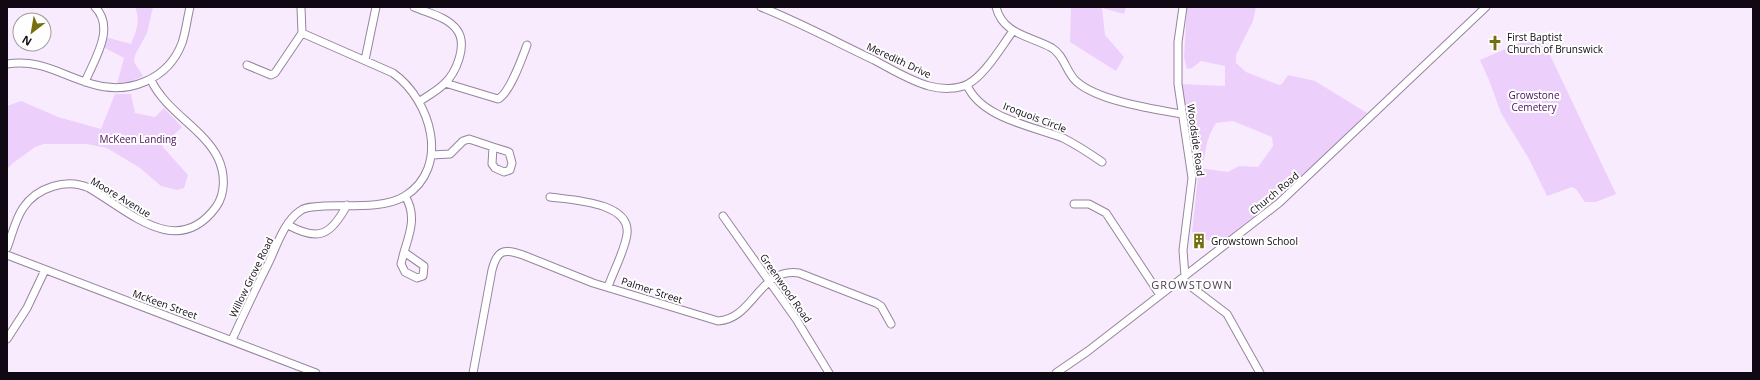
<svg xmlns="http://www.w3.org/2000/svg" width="1760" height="380" viewBox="0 0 1760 380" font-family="'Open Sans',sans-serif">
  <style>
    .green { fill: #edcffb }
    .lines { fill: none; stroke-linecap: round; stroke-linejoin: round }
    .minor-casing { stroke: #97849f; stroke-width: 9 }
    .minor { stroke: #fff; stroke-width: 7 }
    .labels { text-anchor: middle; stroke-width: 4; stroke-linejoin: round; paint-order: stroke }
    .poi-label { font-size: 10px; fill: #100913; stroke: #fefefe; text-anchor: start }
    .street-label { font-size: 10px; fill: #100913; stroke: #fefefe }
    .park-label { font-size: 10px; fill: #4a0d5f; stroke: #fefefe }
    .neighbourhood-label { font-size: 11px; letter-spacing: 1px; fill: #4b3a52; stroke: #fefefe }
  </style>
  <rect width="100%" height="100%" fill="#f8ebfe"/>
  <path class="green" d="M135,7H153L147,33L135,55L134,62L143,76L132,81L117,84L124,58L103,47L105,37L131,44C136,31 141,21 135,7Z
    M1071,7H1126L1124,14L1102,8L1105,35L1124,57L1116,71L1070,42Z
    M1187,7H1256L1253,21L1236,55V63L1246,72L1279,85L1282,84L1288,75L1315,81L1367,113L1300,179L1218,245L1192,233L1199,168L1228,172L1239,166L1258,167L1273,146L1272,137L1233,121L1216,123C1208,135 1206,146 1204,160L1197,162L1181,84L1225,86V66L1201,61L1192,68L1187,69L1184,57Z
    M1540,34L1616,194L1596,202H1585L1576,189L1572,187L1547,196L1529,159L1501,113L1489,80L1480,60Z
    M115,94H131L135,113L155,117L164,108L182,127L162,146L188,175L184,188L177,190L161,186L140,168L107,148L87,144H44L35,147L13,163L7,169V106L21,101L58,117L101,129Z"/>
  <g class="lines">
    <g class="minor-casing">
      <path id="minor" d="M414,7C428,13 448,17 457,30C468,45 456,73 444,84C437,91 427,96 419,102
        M761,7C799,22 836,42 874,60C891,69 910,81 929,86C940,89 957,90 968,84C985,75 1001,47 1013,31
        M996,7C1003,35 1031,36 1052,48C1065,56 1066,73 1077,82C1099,101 1153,109 1181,114
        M1183,7L1178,42V84L1192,178L1183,250L1185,276
        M365,60L376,7
        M7,64C42,59 60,75 92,84C128,95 168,80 182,43C186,31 187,19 190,7
        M247,65L271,75L275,73L302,33
        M85,82C94,60 116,28 95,7
        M445,83L498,99C510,93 522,58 527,45
        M967,85C981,118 1032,126 1063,138C1077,145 1089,153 1102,162
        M493,147L509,152L512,163L510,170L504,172L495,168L492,164Z
        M432,155L450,154L463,141L469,139L493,147
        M550,197C571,200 631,202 627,234C625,250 613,272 608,287
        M1074,204H1089L1106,213L1160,295
        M723,216L796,319L829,373
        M288,225C319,242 331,235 347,205
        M7,248C12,235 15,220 23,208C37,187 67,178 89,188C129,211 177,260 216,207C226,193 225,173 218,158C204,129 166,112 151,80
        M404,252L424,266L423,276L417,278L405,272L401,264Z
        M404,252C410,233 417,215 405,196
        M7,255L316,373
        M1181,279L1227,314L1260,373
        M7,339L27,308L45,270
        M232,340C244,313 256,288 269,262C277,245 284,222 300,211C306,206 316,207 324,206C346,205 385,209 405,196C451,167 431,100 393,73L302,33L301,7
        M473,373L492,270C497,250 504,248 523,255L593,283L718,321C754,319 759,267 799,273L876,303L881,306L891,324
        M1056,373L1088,351L1279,203L1486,7"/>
    </g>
    <use href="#minor" class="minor"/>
  </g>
  <defs>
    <g id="church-bare" transform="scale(1.2)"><path d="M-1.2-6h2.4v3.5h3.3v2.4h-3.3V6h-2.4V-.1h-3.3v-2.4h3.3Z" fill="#756f0e" stroke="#fefefe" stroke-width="2.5" paint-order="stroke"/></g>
    <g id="building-bare" transform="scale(1.2)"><path d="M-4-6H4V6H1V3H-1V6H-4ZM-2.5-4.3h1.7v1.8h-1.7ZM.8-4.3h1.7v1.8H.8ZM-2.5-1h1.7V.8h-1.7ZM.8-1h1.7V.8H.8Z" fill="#756f0e" stroke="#fefefe" stroke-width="2.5" paint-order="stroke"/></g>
  </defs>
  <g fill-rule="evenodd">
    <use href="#church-bare" x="1495" y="43"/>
    <use href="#building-bare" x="1199" y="241"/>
  </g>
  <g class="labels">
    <g class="poi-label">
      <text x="1507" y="41">First Baptist<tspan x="1507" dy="12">Church of Brunswick</tspan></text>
      <text x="1211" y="245">Growstown School</text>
    </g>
    <g class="street-label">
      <text transform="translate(899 60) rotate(25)" y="4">Meredith Drive</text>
      <text transform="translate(1035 117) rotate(21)" y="4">Iroquois Circle</text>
      <text transform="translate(1196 140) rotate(82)" y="4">Woodside Road</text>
      <text transform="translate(1274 193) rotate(-40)" y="4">Church Road</text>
      <text transform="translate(121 197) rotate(31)" y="4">Moore Avenue</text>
      <text transform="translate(251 277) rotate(-64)" y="4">Willow Grove Road</text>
      <text transform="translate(786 288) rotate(55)" y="4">Greenwood Road</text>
      <text transform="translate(652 290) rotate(18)" y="4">Palmer Street</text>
      <text transform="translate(165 304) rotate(20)" y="4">McKeen Street</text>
    </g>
    <g class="park-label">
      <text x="1534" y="99">Growstone<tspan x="1534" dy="12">Cemetery</tspan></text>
      <text x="138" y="143">McKeen Landing</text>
    </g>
    <g class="neighbourhood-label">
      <text x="1192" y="289">GROWSTOWN</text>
    </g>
  </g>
  <rect width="1760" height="380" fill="none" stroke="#100913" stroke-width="16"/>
  <g transform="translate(32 32) rotate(211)"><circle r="19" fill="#fefefe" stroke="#9f9ca0"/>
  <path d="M0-3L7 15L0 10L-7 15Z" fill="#756f0e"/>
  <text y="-6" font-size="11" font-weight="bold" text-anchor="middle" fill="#100913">N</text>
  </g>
</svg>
